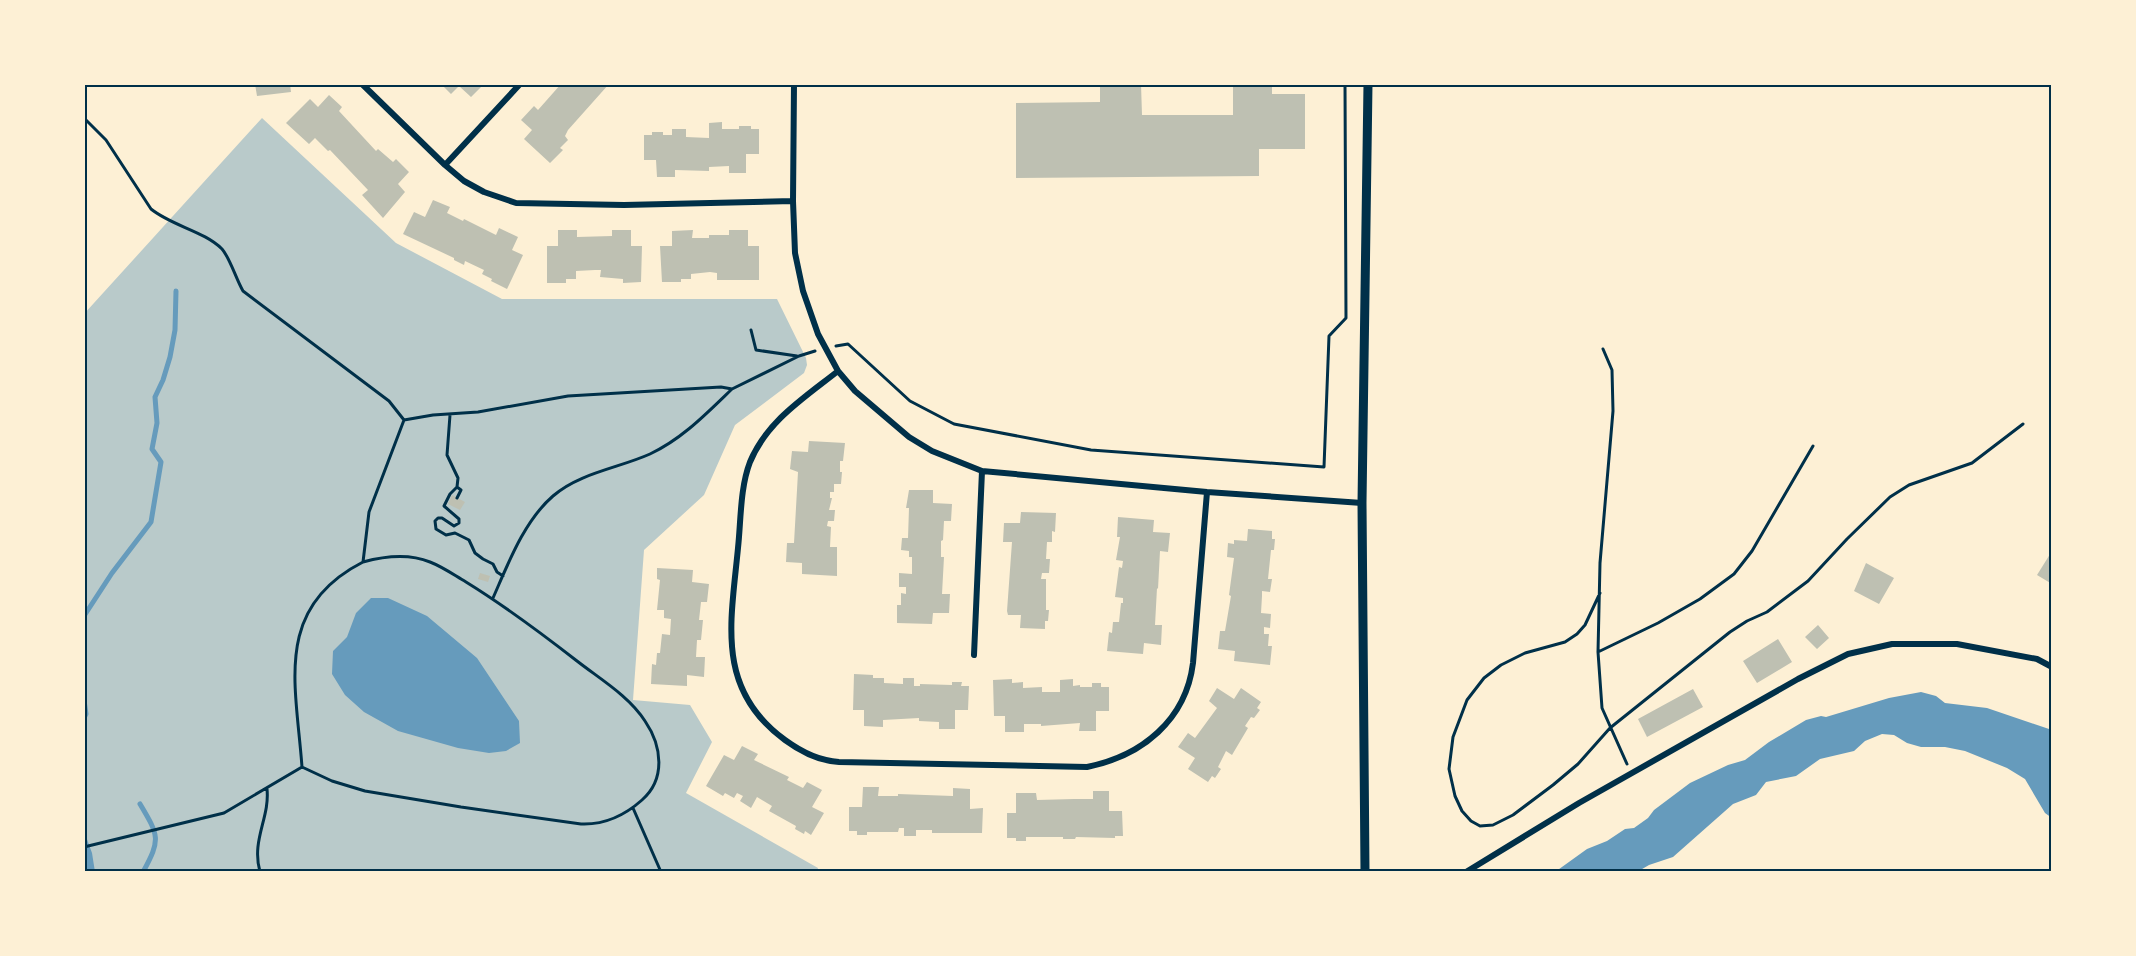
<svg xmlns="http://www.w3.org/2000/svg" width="2136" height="956" viewBox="0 0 2136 956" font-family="Lato,sans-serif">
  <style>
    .green { fill: #b9caca }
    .water { fill: #669bbc }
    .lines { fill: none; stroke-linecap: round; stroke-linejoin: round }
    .stream { stroke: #669bbc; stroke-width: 5 }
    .building { fill: #bec0b2 }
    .path { stroke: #003049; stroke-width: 3 }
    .minor { stroke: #003049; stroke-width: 6 }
    .tertiary { stroke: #003049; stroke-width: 9 }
    .neatline { fill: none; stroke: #003049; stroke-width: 2 }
  </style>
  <rect width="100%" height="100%" fill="#fdf0d5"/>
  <path class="green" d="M262,118L396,243L502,299H777L806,358L807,365L804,373L735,425L704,495L644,550L633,700L690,705L712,742L686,793L818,868L817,872H84V314Z"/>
  <path class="water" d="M371,598H388L427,616L477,658L519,721L520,743L506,751L489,753L458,748L398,731L364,712L345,695L332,674L333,651L347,637L356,613Z
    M1921,692L1936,696L1945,703L1987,708L2052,730V818L2045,813L2025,779L2007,768L1965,751L1945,747H1921L1907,743L1894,735L1882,734L1865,741L1854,751L1820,759L1796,776L1766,782L1756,795L1733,804L1673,857L1649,865L1637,872H1555L1587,849L1607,841L1625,829L1634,828L1648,818L1654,810L1690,783L1728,765L1745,760L1769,742L1806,720L1821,716L1826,717L1889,698Z
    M84,831L92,853L95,872L85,871Z"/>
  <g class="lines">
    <path class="stream" d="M84,616L112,573L151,522L161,462L152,449L157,423L155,397L163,380L170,357L175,330L176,291
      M84,700L86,714L84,718
      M140,804C159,836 161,839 143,872"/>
  </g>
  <path class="building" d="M255,84H290L291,92L257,96Z
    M441,84H484L471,97L459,86L451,94Z
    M561,84H609L568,130L565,136L568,140L560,148L563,150L550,163L524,139L532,130L521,120L534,106L538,110Z
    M1100,84H1141L1142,115H1233V84H1272V94H1305V149H1259V176L1016,178V103L1100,102Z
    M329,95L342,107L339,111L376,151L378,149L393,162L396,159L409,172L398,184L405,192L383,218L362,195L368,190L330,150L328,151L315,138L309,144L286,123L310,99L318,107Z
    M722,122V129H739V126H751V129H759V154H746V173H729V166L709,167V171L675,170V177H657L656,160H644V135H652V132H663V135H672V129H686V137L709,138V123Z
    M433,200L450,207L447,213L463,221L464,219L496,235L499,228L518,237L512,250L523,255L507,289L491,281L492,279L482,274L484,270L465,261L464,265L454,260V258L403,234L414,212L425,217Z
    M558,230H577V237L612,236V230H631V246H642L641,282L623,283V279L600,277L601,270H595L576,271V279H566V283H547V246H558Z
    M693,230L692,238H709V235H729V230H748V246H759V280H717V273L710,272L691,274V279H681V282H662L660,246H672V231Z
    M809,441L845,443L843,461H840V472H842L841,484H834V492H830V498H832L829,510H835L834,521H828L827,526L831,527L830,547H837V576L802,574V563L786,562L787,543H794L797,490L798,472L790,469L792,451L808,452Z
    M909,490H933V503L952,504L951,521H944L943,540L941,541V557H944L942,594H950L949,613H933L932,624L897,623V605H901V593L906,594V587H899V573L912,574V557H909V551L901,550L902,538H908L909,508H906Z
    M452,495L465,502L460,510L448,504Z
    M1021,512L1056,513L1055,532L1052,531V542H1047L1046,559H1050L1049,573H1042L1041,579H1046V610H1049L1048,621H1045V629L1020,628L1021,615H1008L1007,611L1012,542H1003L1004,523H1020Z
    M1118,517L1154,520L1153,532L1170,533L1168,552L1160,551L1158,589L1157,588L1155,625H1162L1161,645L1144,643L1143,654L1107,651L1109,632L1112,633L1113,622H1119L1121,603H1123V598L1115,597L1119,567L1122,568L1123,561L1116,560L1120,537H1117Z
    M1248,529L1272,531V539H1275L1274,550H1271L1268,579H1272L1270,592L1262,591V596L1261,613L1271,614L1270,628L1264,627V634H1269L1268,646H1272L1270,665L1234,661L1235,651L1218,649L1220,631H1225L1231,596L1229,595L1234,558L1227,557L1228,543L1234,544V540L1247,541Z
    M2052,551V584L2037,575Z
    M1866,563L1894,578L1879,604L1854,591Z
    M657,568L693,570L692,582L709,584L707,602H701L699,620H703L701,640H697L696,657H705L704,677L687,675V686L651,684L652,664L656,665L657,653H660L662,634L670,635L671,619L664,618V610H657L660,580L657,579Z
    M480,573L490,576L488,582L478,579Z
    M1818,625L1829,638L1817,649L1805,637Z
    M1778,639L1792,662L1757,683L1743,661Z
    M854,674L873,675V678H884V683L903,684V678H914V686H920V684L952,685V682H962L961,686H969L968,710H955V729H939V722L919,721V718L883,720V727L864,726V710H853Z
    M1012,679V683L1023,682V688L1042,687V692H1060V680L1073,679V686L1080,685V687H1092V683H1101V687H1109V711H1096V731H1079L1080,723L1041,726V724H1024V732H1005V716H994L993,680Z
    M1217,688L1234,699L1241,688L1261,702L1257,708L1260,710L1254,718L1251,717L1245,726L1248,728L1232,755L1226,751L1218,767L1221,769L1215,778L1212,776L1208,782L1188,769L1195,758L1178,747L1188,733L1195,738L1217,708L1209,701Z
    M1693,689L1703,707L1647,737L1638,719Z
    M742,746L758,754L754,760L789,777L787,780L803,788L807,782L822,790L812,807L824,813L811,835L805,831L804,834L795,829L796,826L769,811L772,806L757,797L751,808L740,801L743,796L737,793L734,798L725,793L723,796L706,786L724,755L734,760Z
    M863,787H879L878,796H898V794L953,796V788L970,789V809L983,808L982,833H932V830H916V836H904V828H899L898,832H867V835H857V831H849V807H862Z
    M1093,791H1109V811H1122L1123,836H1115V838L1076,837L1075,839H1063V837H1026V841H1016V838H1007V813H1016V793H1036L1037,800L1074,799H1093Z"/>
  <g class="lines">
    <path class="path" d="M84,118L106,140L151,209C172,226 204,231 222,249C230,258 236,279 243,291L389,401L404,420
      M751,330L756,350L797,356
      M836,346L848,344L910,401L954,424L1091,450L1324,467L1329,336L1346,318L1345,84
      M1603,349L1612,370L1613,411L1600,563L1598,652L1602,708L1627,764
      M450,415L447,455L458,478L457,487L461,490L457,498
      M457,487L450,494L444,506L459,519V523L454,526L442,518H438L435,521L436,529L446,535L455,533L469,540L475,553L483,559L493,564L497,572L503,576
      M1600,593L1585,625L1577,634L1565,642L1525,653L1501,665L1484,678L1467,700L1453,737L1449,769L1455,796L1462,811L1471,821L1480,826L1493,825L1513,815L1553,785L1578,764L1610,728L1730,632L1747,621L1767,612L1808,581L1847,539L1890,497L1909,485L1972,463L2023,424
      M493,598C508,564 524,521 553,496C579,473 619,468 650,454C682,439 706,414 732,389
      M1598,652L1658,623L1700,599L1734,574L1752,551L1813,446
      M302,767L332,781L365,791L461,807L581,824C605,825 624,816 642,800C666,779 662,746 645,721C629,696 600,679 577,661C541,633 505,606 466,582C454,575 443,567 430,562C408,553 385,556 363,562
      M633,808L661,872
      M84,847L224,813L302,767C296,684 273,608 363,562L369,512L404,420L433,415L478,412L568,396L721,387L732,389L799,356L815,351
      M260,872C251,840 270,818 267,789"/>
    <path class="minor" d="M362,84L445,165L464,181L484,192L516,203L624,205L793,201
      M794,84L793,201L795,253L803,291L818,334L838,371L855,391L909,437L932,451L982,471L1207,492L1362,503
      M445,165L520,84
      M838,371C804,398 767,421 750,462C740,488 741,520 738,548C731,622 715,689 785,740C800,751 819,761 839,762L1087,767C1142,756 1186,720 1193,663L1207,492
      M974,655L982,471
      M1466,872L1579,803L1798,679L1848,654L1892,644H1957L2037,659L2052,667"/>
    <path class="tertiary" d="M1365,872L1362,503L1368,84"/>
  </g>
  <rect width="2136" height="956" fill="none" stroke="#fdf0d5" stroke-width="171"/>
  <rect x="86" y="86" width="1964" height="784" class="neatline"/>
</svg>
